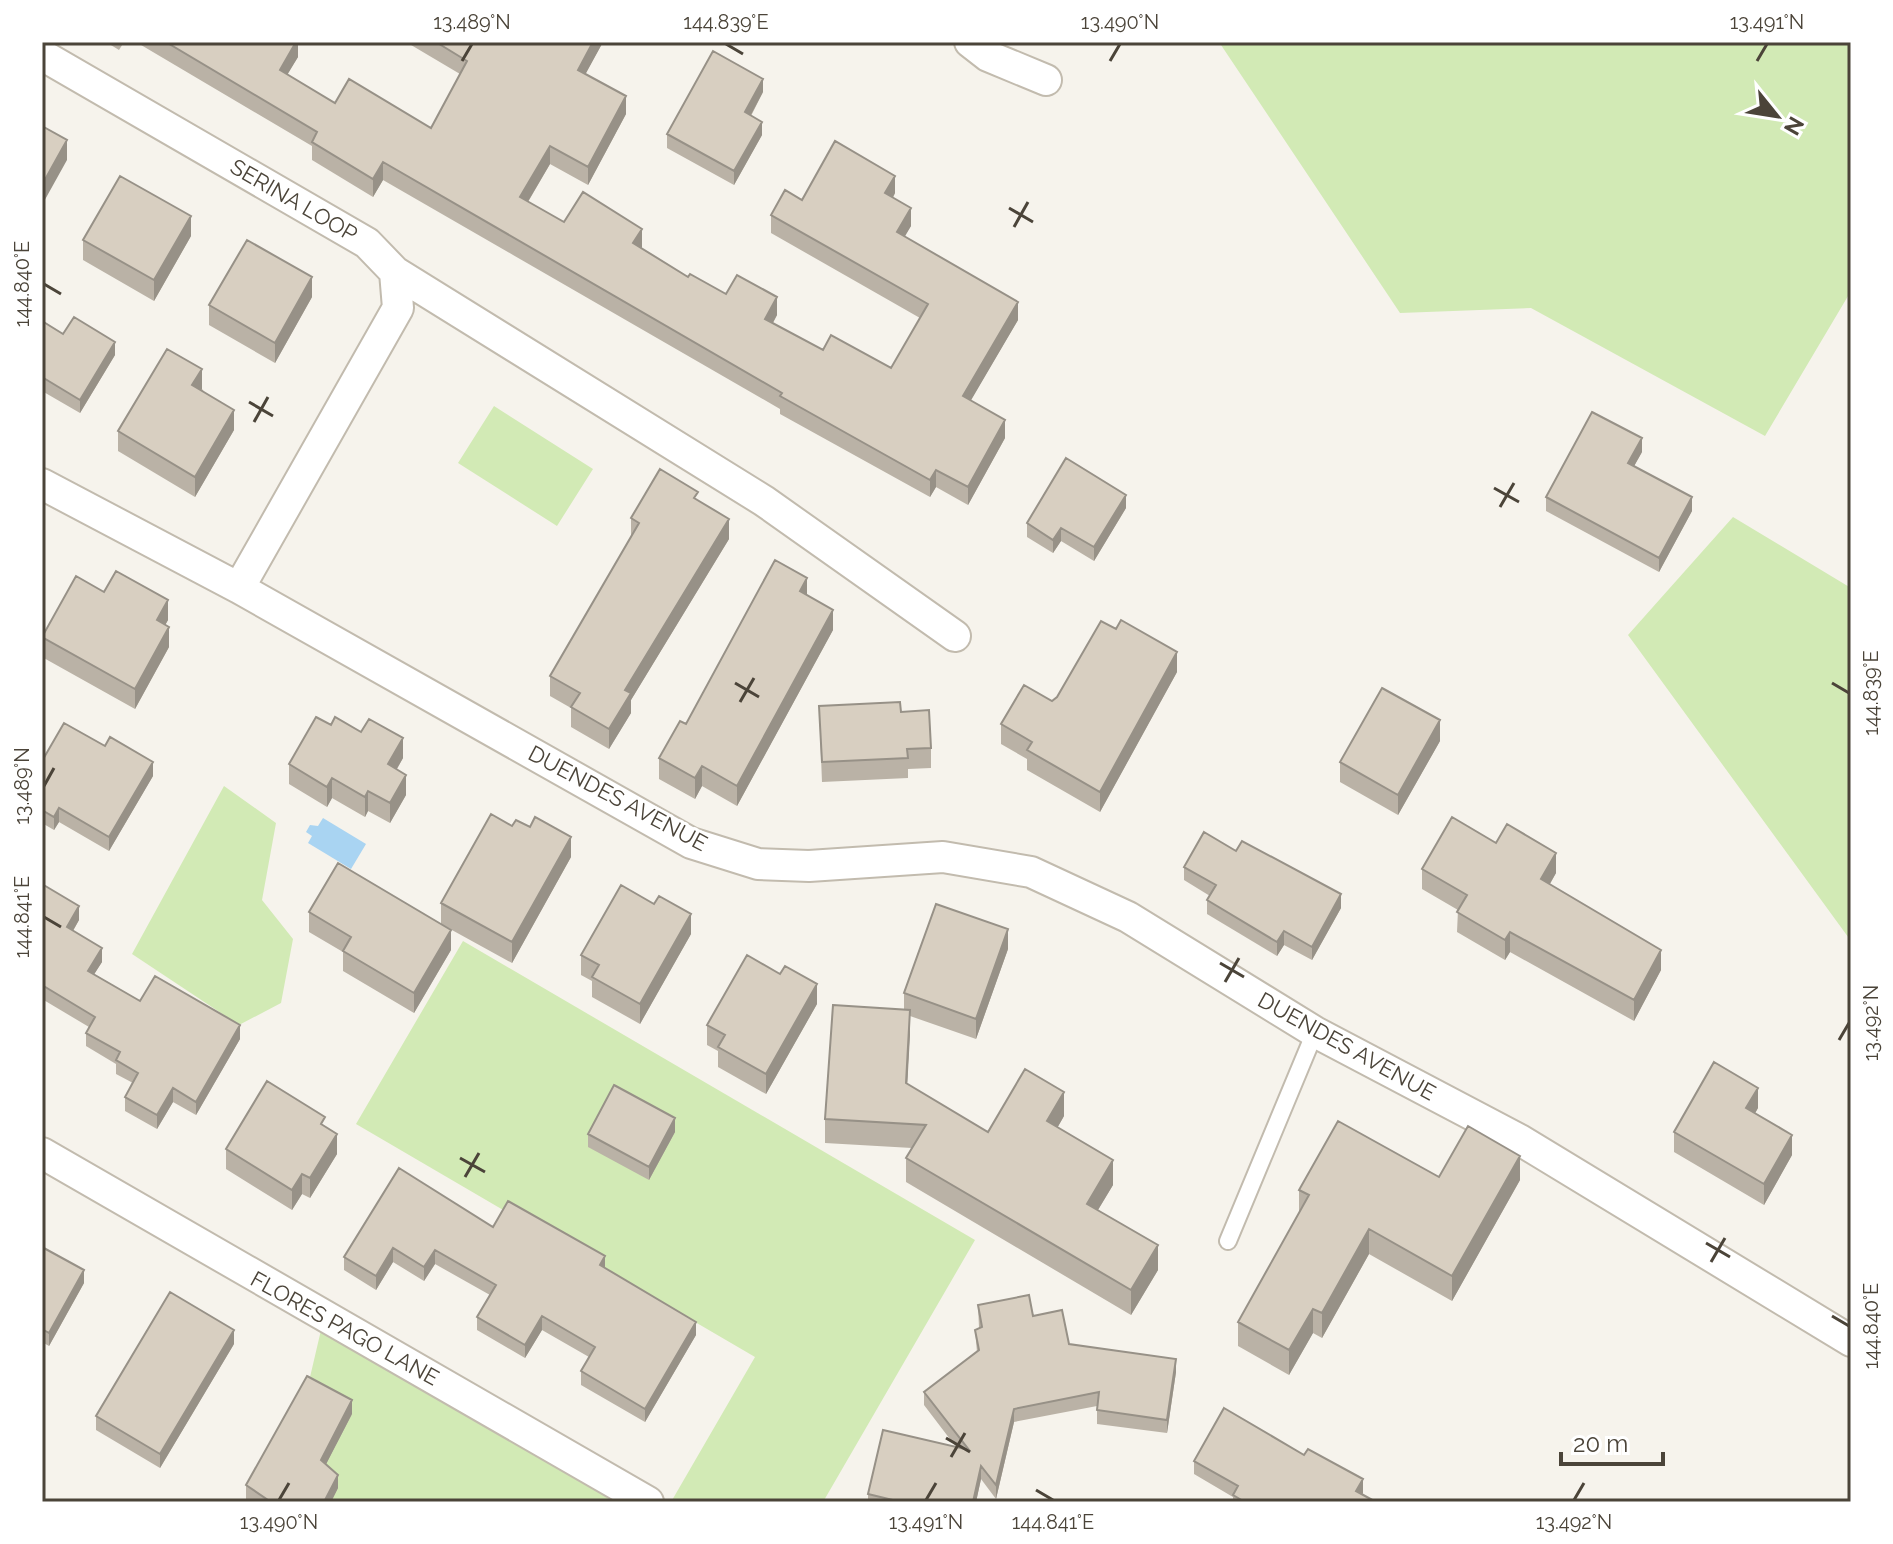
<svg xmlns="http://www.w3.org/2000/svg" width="1893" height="1544" viewBox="0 0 1893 1544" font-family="Raleway,sans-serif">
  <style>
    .green { fill: #d2eab5 }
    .water { fill: #a9d4f2 }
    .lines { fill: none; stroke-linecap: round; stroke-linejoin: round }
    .service-casing { stroke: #c2bbae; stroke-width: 20 }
    .minor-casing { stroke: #c2bbae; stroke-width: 34 }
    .service { stroke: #fff; stroke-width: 16 }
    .minor { stroke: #fff; stroke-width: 30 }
    .wall { fill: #bab2a6 }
    .shaded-wall { fill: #979187 }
    .building { fill: #d8cfc1; stroke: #979187; stroke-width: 2 }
    .ticks { fill: none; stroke: #4b4439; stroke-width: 3 }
    .labels { text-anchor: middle; stroke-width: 6; stroke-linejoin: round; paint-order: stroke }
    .street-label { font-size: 22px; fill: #4b4439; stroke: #fff }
    .neatline { fill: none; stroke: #4b4439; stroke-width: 3 }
    .ticks-label { font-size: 20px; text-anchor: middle; fill: #4b4439 }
  </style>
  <rect width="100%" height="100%" fill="#f6f3ec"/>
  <path class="green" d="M1219,42H1851V291L1765,436L1531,308L1400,313Z
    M494,406L593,469L557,526L458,463Z
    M1733,517L1851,588V941L1628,635Z
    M224,786L276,823L262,900L293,939L281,1003L239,1025L132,954Z
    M463,941L975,1240L823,1502H671L755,1357L356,1124Z
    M325,1313L648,1502H331L321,1474L307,1390Z"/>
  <path class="water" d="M323,818L366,844L351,869L308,843L312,836L306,832L310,825L318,826Z"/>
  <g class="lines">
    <g class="service-casing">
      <path id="service" d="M1228,1241L1315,1032"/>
    </g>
    <g class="minor-casing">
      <path id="minor" d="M970,42L988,56L1046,80
        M42,55L367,243L395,272L398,308L239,588
        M395,272L764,501L955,636
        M42,484L239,588L691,843L758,864L809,866L943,857L1031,872L1128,917L1315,1032L1520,1140L1851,1341
        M42,1153L648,1502"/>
    </g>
    <use href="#service" class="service"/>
    <use href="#minor" class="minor"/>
  </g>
  <path class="wall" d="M106,42H124L119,50Z
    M136,42H298V57L287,74L335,103L431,128L460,74L406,42H603L585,74L626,114L588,185L550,164L528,202L564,222L642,247L641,248L688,277L726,294L777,315L773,323L823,350L891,368L920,318L771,233V215L802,200L895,193L893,198L911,226L904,236L1018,320L970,401L1005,438L968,505L936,487L930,497L780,414V409L383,180L373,197L312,160V146Z
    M763,92L751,116L762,135L734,185L667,148V134Z
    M191,236L154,301L83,260V240Z
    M312,297L275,363L209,325V305Z
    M42,321L63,334L115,355L80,413L42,391Z
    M202,389L234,430L195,497L118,451V431Z
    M1642,452L1634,466L1692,511L1659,572L1546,511V497Z
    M698,501L729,539L631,700V713L609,749L571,727V708L550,696V676L631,538V518Z
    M1126,508L1094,561L1061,541L1053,553L1027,537V523Z
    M104,592L168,620L165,625L169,647L135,709L42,657V637Z
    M807,596L833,630L737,806L702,786L695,799L659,779V758L686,724Z
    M1177,672L1100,812L1027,770V759L1001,744V724L1052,701Z
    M819,706L901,712L931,748V768L908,769V778L822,782Z
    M331,725L403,758L397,769L406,795L390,823L368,811L365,817L332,798L327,807L289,784V764Z
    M1440,741L1398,815L1340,782V762Z
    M42,761L153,776L109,851L59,822L54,830L42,823Z
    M512,826L571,857L512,963L441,924V903Z
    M1496,843L1556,873L1550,884L1661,970L1634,1021L1510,952L1505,960L1457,932L1458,910L1422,889V869Z
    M1236,851L1341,908L1312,960L1284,945L1277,956L1207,914V900L1210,896L1184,880V867Z
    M42,884L79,920L73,931L102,962L94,974L140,1001L240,1039L196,1115L173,1102L157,1129L125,1111V1097L133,1083L116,1074V1064L86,1046V1033L89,1027L42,999Z
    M309,912L451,950L414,1013L343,971V952L309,932Z
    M691,934L640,1024L592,997V981L581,975V955Z
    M1008,949L976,1039L910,1016L907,1084L988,1132L1064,1116L1057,1128L1113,1185L1098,1210L1158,1270L1131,1315L906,1182V1158L912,1148L825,1143V1119L904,1010V993Z
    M817,1004L766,1094L718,1067V1051L707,1045V1025Z
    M1758,1108L1755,1113L1792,1155L1764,1205L1674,1152V1132Z
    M325,1127L337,1154L310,1198L302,1194L292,1210L226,1169V1149Z
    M675,1132L649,1180L588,1147V1134Z
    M1439,1177L1520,1180L1452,1301L1369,1254L1322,1338L1313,1333L1289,1375L1238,1346V1322L1299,1213V1190Z
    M493,1227L605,1268L696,1335L645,1422L581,1385V1371L589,1357L542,1330L525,1358L477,1330V1317L490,1295L435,1264L424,1281L393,1262L376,1290L344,1270V1257Z
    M42,1247L84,1283L49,1346L42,1342Z
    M978,1305L1033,1316L1069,1344L1176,1372L1167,1433L1097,1424V1406L1014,1422L996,1499L981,1479L976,1502H868V1494L956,1447L924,1405V1392L977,1352L975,1330L979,1328Z
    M234,1344L160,1468L96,1430V1416Z
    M352,1414L326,1464L338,1488L331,1502H251L246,1499V1485Z
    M1194,1461L1363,1493L1362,1494L1376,1502H1233V1497L1194,1474Z"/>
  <path class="shaded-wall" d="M296,42H298V57L280,87V70Z
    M593,42H603L578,88V70Z
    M763,79V92L745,126V112Z
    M626,96V114L588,185V167Z
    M762,122V135L734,185V171Z
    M67,140V160L42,205V185Z
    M550,146V164L520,215V197Z
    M383,162V180L373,197V179Z
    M895,176V193L885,211V193Z
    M911,208V226L897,250V232Z
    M191,216V236L154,301V280Z
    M642,229V247L633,261V243Z
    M312,277V297L275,363V343Z
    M777,297V315L765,337V319Z
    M1018,302V320L963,414V396Z
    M115,342V355L80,413V400Z
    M202,369V389L192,405V385Z
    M234,410V430L195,497V477Z
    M1005,420V438L968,505V487Z
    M1642,438V452L1628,477V463Z
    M936,470V487L930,497V480Z
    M1126,495V508L1094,561V547Z
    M1692,497V511L1659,572V558Z
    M729,519V539L631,700V713L609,749V729L625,690Z
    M1061,528V541L1053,553V540Z
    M807,578V599L800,591Z
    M168,600V620L157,640V620Z
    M833,610V630L737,806V786Z
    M169,627V647L135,709V689Z
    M1177,652V672L1100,812V792Z
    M1440,720V741L1398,815V795Z
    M403,738V758L388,784V764Z
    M153,762V776L109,851V837Z
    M702,766V786L695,799V778Z
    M406,775V795L390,823V803Z
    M332,778V798L327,807V787Z
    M368,791V811L365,817V797Z
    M59,808V822L54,830V817Z
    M571,837V857L512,963V942Z
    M1556,853V873L1541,899V879Z
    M1341,894V908L1312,960V947Z
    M79,906V920L67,941V927Z
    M691,914V934L640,1024V1004Z
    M1008,929V949L976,1039V1019Z
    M451,930V950L414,1013V993Z
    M1284,931V945L1277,956V942Z
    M1510,932V952L1505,960V940Z
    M102,948V962L88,984V971Z
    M1661,950V970L1634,1021V1000Z
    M817,984V1004L766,1094V1074Z
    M910,1010V1035L906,1108V1083Z
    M240,1025V1039L196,1115V1102Z
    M173,1088V1102L157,1129V1115Z
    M1758,1088V1108L1746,1129V1108Z
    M1064,1092V1116L1047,1146V1121Z
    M675,1118V1132L649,1180V1167Z
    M337,1134V1154L310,1198V1178Z
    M1792,1135V1155L1764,1205V1184Z
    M1520,1156V1180L1452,1301V1276Z
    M1113,1160V1185L1087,1228V1204Z
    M302,1174V1194L292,1210V1190Z
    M1369,1229V1254L1322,1338V1313Z
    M1158,1245V1270L1131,1315V1290Z
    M393,1248V1262L376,1290V1276Z
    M435,1250V1264L424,1281V1267Z
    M605,1256V1270L600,1265Z
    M84,1270V1283L49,1346V1333Z
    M1313,1309V1333L1289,1375V1350Z
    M542,1316V1330L525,1358V1345Z
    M696,1322V1335L645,1422V1409Z
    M234,1330V1344L160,1468V1454Z
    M1176,1359V1372L1167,1433V1420Z
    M352,1400V1414L321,1474V1460Z
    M1014,1409V1422L996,1499V1485Z
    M981,1466V1479L976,1502H973Z
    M338,1475V1488L331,1502H324Z
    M1363,1479V1493L1358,1502L1356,1491Z"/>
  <path class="building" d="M166,42H296L280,70L335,103L349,79L431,128L467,61L436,42H593L578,70L626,96L588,167L550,146L520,197L564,222L583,192L642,229L633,243L688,277L690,274L726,294L737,275L777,297L765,319L823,350L831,335L891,368L928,304L771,215L785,190L802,200L835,141L895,176L885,193L911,208L897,232L1018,302L963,396L1005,420L968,487L936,470L930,480L780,396L782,393L383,162L373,179L312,142L317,132Z
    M713,51L763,79L745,112L762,122L734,171L667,134Z
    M42,126L67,140L42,185Z
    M120,176L191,216L154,280L83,240Z
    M247,240L312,277L275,343L209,305Z
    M74,317L115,342L80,400L42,377V321L63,334Z
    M167,349L202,369L192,385L234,410L195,477L118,431Z
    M1592,412L1642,438L1628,463L1692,497L1659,558L1546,497Z
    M1066,458L1126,495L1094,547L1061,528L1053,540L1027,523Z
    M660,469L698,492L694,498L729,519L625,690L631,693L609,729L571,707L580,693L550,676L639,523L631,518Z
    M775,560L807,578L800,591L833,610L737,786L702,766L695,778L659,758L680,721L686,724Z
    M116,571L168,600L157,620L169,627L135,689L42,637L76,576L104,592Z
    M1121,620L1177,652L1100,792L1027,750L1032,742L1001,724L1024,685L1052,701L1057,697L1101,621L1116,629Z
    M1382,688L1440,720L1398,795L1340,762Z
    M900,702L901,712L929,710L931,748L907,749L908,758L822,762L819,706Z
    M316,717L331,725L335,717L361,732L369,719L403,738L388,764L406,775L390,803L368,791L365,797L332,778L327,787L289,764Z
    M64,723L105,746L110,737L153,762L109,837L59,808L54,817L42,810V761Z
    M491,814L512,826L516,820L530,827L535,817L571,837L512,942L441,903Z
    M1452,817L1496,843L1507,824L1556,853L1541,879L1661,950L1634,1000L1510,932L1505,940L1457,912L1467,895L1422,869Z
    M1204,832L1236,851L1242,841L1341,894L1312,947L1284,931L1277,942L1207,900L1216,885L1184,867Z
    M338,863L451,930L414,993L343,951L351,937L309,912Z
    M42,884L79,906L67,927L102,948L88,971L140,1001L155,976L240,1025L196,1102L173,1088L157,1115L125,1097L138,1073L116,1060L120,1052L86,1033L95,1017L42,985Z
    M621,885L654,904L659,896L691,914L640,1004L592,977L599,965L581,955Z
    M936,904L1008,929L976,1019L904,993Z
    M747,955L780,974L785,966L817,984L766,1074L718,1047L725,1035L707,1025Z
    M833,1005L910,1010L906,1083L988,1132L1025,1069L1064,1092L1047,1121L1113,1160L1087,1204L1158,1245L1131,1290L906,1158L926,1125L825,1119Z
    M1714,1062L1758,1088L1746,1108L1792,1135L1764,1184L1674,1132Z
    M267,1081L325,1117L321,1124L337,1134L310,1178L302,1174L292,1190L226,1149Z
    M614,1085L675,1118L649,1167L588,1134Z
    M1338,1121L1439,1177L1468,1126L1520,1156L1452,1276L1369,1229L1322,1313L1313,1309L1289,1350L1238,1322L1309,1195L1299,1190Z
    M399,1168L493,1227L508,1201L605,1256L600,1265L696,1322L645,1409L581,1371L595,1347L542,1316L525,1345L477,1317L496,1285L435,1250L424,1267L393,1248L376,1276L344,1257Z
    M42,1247L84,1270L49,1333L42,1329Z
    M170,1292L234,1330L160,1454L96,1416Z
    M1029,1295L1033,1316L1062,1310L1069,1344L1176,1359L1167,1420L1097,1410L1099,1392L1014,1409L996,1485L981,1466L973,1502H901L868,1494L883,1430L969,1450L924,1392L979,1350L975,1330L982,1327L978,1305Z
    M307,1376L352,1400L321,1460L338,1475L324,1502H271L246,1485Z
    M1224,1408L1304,1455L1308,1449L1363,1479L1356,1491L1376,1502H1245L1233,1495L1238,1486L1194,1461Z"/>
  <path class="ticks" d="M726,44L743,54M462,61L472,44M1110,61L1120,44M1757,61L1767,44M1009,208L1033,222M1014,227L1028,202M44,284L61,294M249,402L273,416M254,422L268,397M1494,488L1519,502M1500,507L1514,483M735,683L759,697M1832,683L1849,693M740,702L754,678M44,786L54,768M44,917L61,927M1220,963L1244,977M1225,982L1239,958M1839,1040L1849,1023M460,1158L485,1172M465,1177L479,1153M1706,1243L1730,1257M1711,1262L1725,1238M1832,1316L1849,1326M946,1438L970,1452M951,1457L965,1433M1036,1490L1053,1500M279,1500L289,1483M926,1500L936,1483M1574,1500L1584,1483"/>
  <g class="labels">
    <g class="street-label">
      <text transform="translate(294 200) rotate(30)" y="8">SERINA LOOP</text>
      <text transform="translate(618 798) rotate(28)" y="8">DUENDES AVENUE</text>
      <text transform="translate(1347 1046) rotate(29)" y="8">DUENDES AVENUE</text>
      <text transform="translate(345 1328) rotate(29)" y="8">FLORES PAGO LANE</text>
    </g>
  </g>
  <rect width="1893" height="1544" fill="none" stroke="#ffffff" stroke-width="88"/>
  <g transform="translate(1777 116) rotate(120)" stroke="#ffffff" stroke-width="6" paint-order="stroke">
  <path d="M0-6L14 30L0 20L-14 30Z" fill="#4b4439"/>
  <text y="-12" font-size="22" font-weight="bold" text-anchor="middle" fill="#4b4439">N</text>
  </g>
  <path d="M1561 1452v12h102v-12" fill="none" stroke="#4b4439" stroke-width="4"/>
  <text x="1573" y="1452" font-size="24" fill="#4b4439" stroke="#ffffff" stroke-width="6" paint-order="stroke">20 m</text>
  <rect x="44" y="44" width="1805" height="1456" class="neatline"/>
  <g class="ticks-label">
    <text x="472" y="29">13.489°N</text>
    <text x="726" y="29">144.839°E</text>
    <text x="1120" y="29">13.490°N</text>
    <text x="1767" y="29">13.491°N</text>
    <text transform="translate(22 284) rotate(-90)" y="7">144.840°E</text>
    <text transform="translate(1871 693) rotate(-90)" y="7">144.839°E</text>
    <text transform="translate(22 786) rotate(-90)" y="7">13.489°N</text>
    <text transform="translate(22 917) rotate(-90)" y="7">144.841°E</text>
    <text transform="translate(1871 1023) rotate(-90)" y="7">13.492°N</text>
    <text transform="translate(1871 1326) rotate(-90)" y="7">144.840°E</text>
    <text x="279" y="1529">13.490°N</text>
    <text x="926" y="1529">13.491°N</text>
    <text x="1053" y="1529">144.841°E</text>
    <text x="1574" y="1529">13.492°N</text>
  </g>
</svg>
